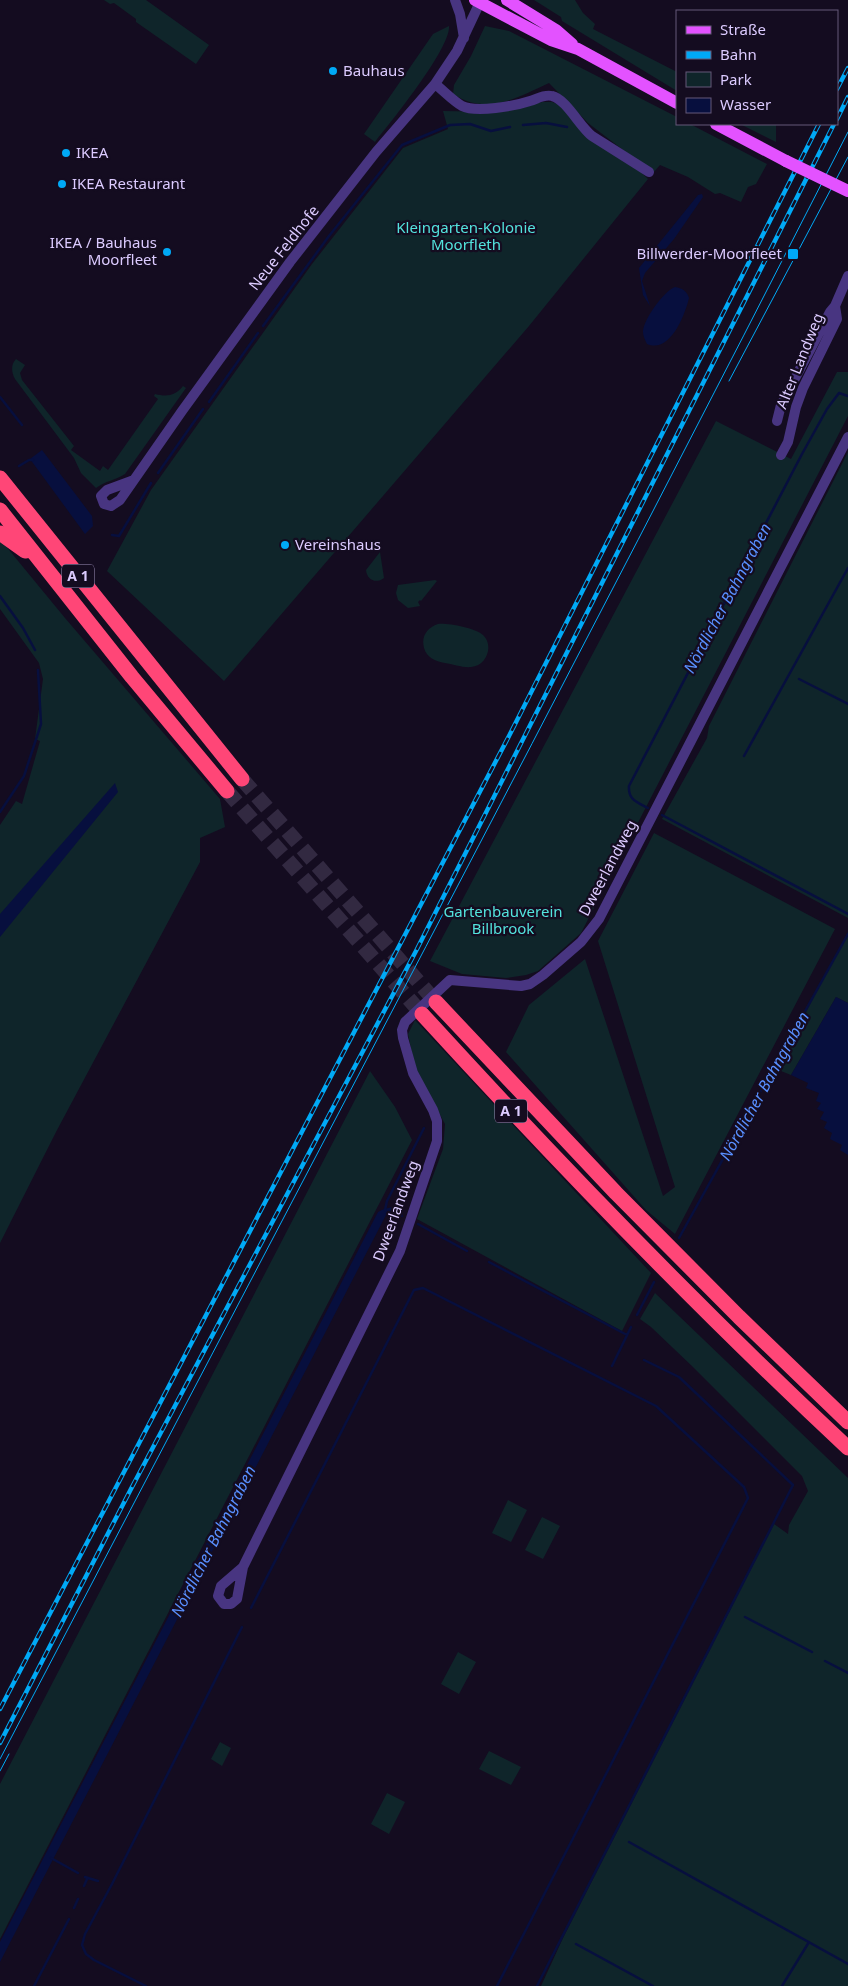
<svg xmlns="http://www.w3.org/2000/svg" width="848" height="1986" viewBox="0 0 848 1986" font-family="'Noto Sans',sans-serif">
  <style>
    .green { fill: #0f252a }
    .water { fill: #070f3e }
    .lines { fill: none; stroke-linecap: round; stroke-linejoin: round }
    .stream { stroke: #070f3e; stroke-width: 2.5 }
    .highway-tunnel { stroke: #322941; stroke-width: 15; stroke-dasharray: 15 8; stroke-linecap: butt }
    .minor { stroke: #483581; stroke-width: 10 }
    .major { stroke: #e352ff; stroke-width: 12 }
    .highway { stroke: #ff4677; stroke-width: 15 }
    .tram { stroke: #00a9f6; stroke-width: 1 }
    .rail-casing { stroke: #00a9f6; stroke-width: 4.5 }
    .rail { stroke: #140c20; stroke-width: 2.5; stroke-dasharray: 8; stroke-linecap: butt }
    .major-bridge { stroke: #e352ff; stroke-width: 12 }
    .poi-dot { fill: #00a9f6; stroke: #140c20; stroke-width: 2 }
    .labels { text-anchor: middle; stroke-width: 4.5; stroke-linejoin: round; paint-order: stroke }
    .shield { fill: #140c20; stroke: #a092bc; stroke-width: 1 }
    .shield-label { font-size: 14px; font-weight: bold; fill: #dccbff }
    .poi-label { font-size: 15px; fill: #dccbff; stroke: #140c20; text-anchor: start }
    .park-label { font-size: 15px; fill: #53e3dd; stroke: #140c20 }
    .street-label { font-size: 15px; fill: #dccbff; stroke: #140c20 }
    .water-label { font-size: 16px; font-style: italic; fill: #598fff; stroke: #140c20 }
  </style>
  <rect width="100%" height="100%" fill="#140c20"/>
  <path class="green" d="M104,0H146L209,45L196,64L136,22V19L114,3L110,4Z
    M534,0H575L583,13L595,24L593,29L677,72V91L562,21L561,17Z
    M449,26C451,48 391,122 375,142L364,134L433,34Z
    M485,26L509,31L677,117V124H690L767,164L756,184L748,187L741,202L720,193L715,194L688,177L660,165L653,173L588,123L549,83C516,98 487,116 453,94L454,85L471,56Z
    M542,102H552L560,105L638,169L648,179L529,326L224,681L107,571L151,490L312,264L403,148L448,129L443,111L495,112Z
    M740,124H776V142Z
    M16,359L25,365L20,373L22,380L74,446L71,450L100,471L103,466L108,470L158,399L154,396L155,394C167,397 175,396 183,386L186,388L125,474C116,480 105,481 96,488L81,473L74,458L15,379C11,372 11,364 16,359Z
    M837,372H848V416L581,933L538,971L526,975L506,978L462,974L430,961L716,421L791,459Z
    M848,452V918L662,819L707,738L709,726Z
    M0,539L65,618L220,799L225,827L200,838V862L56,1132L0,1243V825L16,801L22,804L40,741L35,739L43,679L39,663L0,609Z
    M380,552L384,578C376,584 367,580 366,570Z
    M435,580L437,581L421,601L420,600L418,602L420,606L408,608L398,600L396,593L398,585Z
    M438,624C448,623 475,628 483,635C494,645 487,666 471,667C463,668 453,664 445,663C435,661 427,658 424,648C421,636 427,628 438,624Z
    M654,833L835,929L675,1234L646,1210L506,1052L529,1005L585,959L663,1196L675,1187L598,941Z
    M848,932V1003L836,997L791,1075L776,1069Z
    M415,1020L651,1273L622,1331L417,1219L443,1149L445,1124L415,1068L408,1034Z
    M370,1071L395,1107L412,1140L0,1939V1784Z
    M655,1293L848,1478V1986H541L563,1938L774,1524L788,1534L789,1525L808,1491L802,1476L693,1367L651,1327L640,1319Z
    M508,1500L527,1510L511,1542L492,1533Z
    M542,1517L560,1526L543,1559L525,1550Z
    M458,1652L476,1662L459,1694L441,1684Z
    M220,1742L231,1748L222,1766L211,1759Z
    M489,1751L521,1767L511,1785L479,1769Z
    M387,1793L405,1802L389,1834L371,1824Z"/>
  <path class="water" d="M702,194L703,197L674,239L645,273L642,281L650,306L643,295L639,268L698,195Z
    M675,287C682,288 687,291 689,298C685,315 670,354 647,344C645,340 643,336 643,332C643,320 664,291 675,287Z
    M42,450L92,516L93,526L85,534L30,459Z
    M115,783L118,792L0,937V914Z
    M836,997L848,1003V1155L840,1150L842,1145L830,1139L832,1133L824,1128L827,1122L820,1119L824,1112L817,1109L821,1103L816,1101L819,1093L806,1088L808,1083L791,1075Z
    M393,1207L402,1212L403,1217H397L392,1213L386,1215L0,1962V1942L378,1212L384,1209Z"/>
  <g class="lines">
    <path class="stream" d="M523,125L546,123L567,127
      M263,326L329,236L402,145L450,125L470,124L491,131L510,127
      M0,397L22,425
      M209,402L258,333
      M19,466L29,460H33
      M158,473L203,409
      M112,535L119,536L151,483
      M0,596L23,628L35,650
      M799,679L848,704
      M744,756L848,568
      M648,808C637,802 628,800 629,786L802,454L827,409L839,393L848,396
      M0,812L24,776L41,724L38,670
      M662,815L848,914
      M385,1210L387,1201L424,1128
      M418,1224L467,1251
      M679,1238L848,934
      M489,1262L627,1335
      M637,1315L654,1282
      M612,1366L631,1327
      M251,1608L414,1290L423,1288L656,1406L744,1487L748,1498L497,1986
      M745,1617L812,1652
      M825,1661L848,1673
      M629,1842L848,1964
      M51,1858L78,1873
      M85,1877L98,1881
      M84,1886L87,1879
      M74,1908L78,1899
      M576,1944L653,1986
      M34,1986L69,1919
      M146,1986L94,1960L86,1954L82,1945L85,1934L112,1884L242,1627
      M537,1986L793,1485L679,1377L644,1360
      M782,1986L809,1942"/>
    <path class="highway-tunnel" d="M242,779L436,1002
      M227,791L422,1014"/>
    <path class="minor" d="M455,0L460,14L464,38
      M435,84C444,91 452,100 462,106C476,113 515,106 530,101C537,99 544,94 552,96C566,99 580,127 592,136L649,172
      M777,421L781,405L830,312L835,306
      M781,455L788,442L796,407L803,388L837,319L835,306L848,276
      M134,480L107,490L101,496L104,504L111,506L120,500L182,411L290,262L376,152L435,84L457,51L481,0
      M243,1567L221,1586L218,1596L224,1604H231L237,1599L243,1567L400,1251L437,1141V1121L433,1110L413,1073L403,1038L402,1030L405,1022L450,980L521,986L530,984L543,975L581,942L599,919L848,437"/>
    <path class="major" d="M475,0L551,40L578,49L677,103
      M507,0L556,30L572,44
      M716,124L786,161"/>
    <path class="highway" d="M0,478L242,779
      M0,510L132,677L227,791
      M0,533L25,551
      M436,1002L616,1193L739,1317L848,1422
      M422,1014C559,1164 700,1310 848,1448"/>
    <path class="tram" d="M729,381L848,157
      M0,1759C283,1217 570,677 848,132
      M0,1771L9,1754"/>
    <g class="rail-casing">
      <path id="rail" d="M837,89L848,68
        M837,119L848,97
        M0,1709L509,736L819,124
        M0,1743L132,1487L416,951L834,124"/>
    </g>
    <use href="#rail" class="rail"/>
    <path class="major-bridge" d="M786,161L848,191"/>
  </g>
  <g class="poi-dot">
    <circle cx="333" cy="71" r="5"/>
    <circle cx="66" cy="153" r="5"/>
    <circle cx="62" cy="184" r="5"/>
    <circle cx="167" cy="252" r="5"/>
    <rect x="787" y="248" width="12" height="12" rx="2.5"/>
    <circle cx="285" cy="545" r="5"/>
  </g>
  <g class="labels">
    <g class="shield">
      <rect x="62" y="564.5" width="32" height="23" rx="4"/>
      <rect x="495" y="1099.5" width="32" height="23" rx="4"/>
    </g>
    <g class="shield-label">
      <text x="78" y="581">A 1</text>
      <text x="511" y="1116">A 1</text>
    </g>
    <g class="poi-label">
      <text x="343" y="76">Bauhaus</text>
      <text x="76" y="158">IKEA</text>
      <text x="72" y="189">IKEA Restaurant</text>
      <text x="157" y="248" text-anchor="end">IKEA / Bauhaus<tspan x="157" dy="17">Moorfleet</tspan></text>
      <text x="782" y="259" text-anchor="end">Billwerder-Moorfleet</text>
      <text x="295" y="550">Vereinshaus</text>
    </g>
    <g class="park-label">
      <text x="466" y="233">Kleingarten-Kolonie<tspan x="466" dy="17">Moorfleth</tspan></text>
      <text x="503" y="917">Gartenbauverein<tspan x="503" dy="17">Billbrook</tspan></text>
    </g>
    <g class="street-label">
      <text transform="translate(284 248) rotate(-52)" y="5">Neue Feldhofe</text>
      <text transform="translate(800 361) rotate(-68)" y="5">Alter Landweg</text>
      <text transform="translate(608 868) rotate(-62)" y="5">Dweerlandweg</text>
      <text transform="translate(396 1211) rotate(-70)" y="5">Dweerlandweg</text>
    </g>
    <g class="water-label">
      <text transform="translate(727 598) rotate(-62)" y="6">Nördlicher Bahngraben</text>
      <text transform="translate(764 1086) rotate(-61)" y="6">Nördlicher Bahngraben</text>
      <text transform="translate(213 1541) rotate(-63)" y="6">Nördlicher Bahngraben</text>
    </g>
  </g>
  <rect x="676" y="10" width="162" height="115" fill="#140c20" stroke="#645879"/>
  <rect x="686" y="26" width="25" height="8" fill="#e352ff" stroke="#645879"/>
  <text x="720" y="35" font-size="15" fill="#dccbff">Straße</text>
  <rect x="686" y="51" width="25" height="8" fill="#00a9f6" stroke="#645879"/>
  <text x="720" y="60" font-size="15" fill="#dccbff">Bahn</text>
  <rect x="686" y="72" width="25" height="15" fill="#0f252a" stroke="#645879"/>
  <text x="720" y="85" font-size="15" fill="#dccbff">Park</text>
  <rect x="686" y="98" width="25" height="15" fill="#070f3e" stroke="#645879"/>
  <text x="720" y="110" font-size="15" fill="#dccbff">Wasser</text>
</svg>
